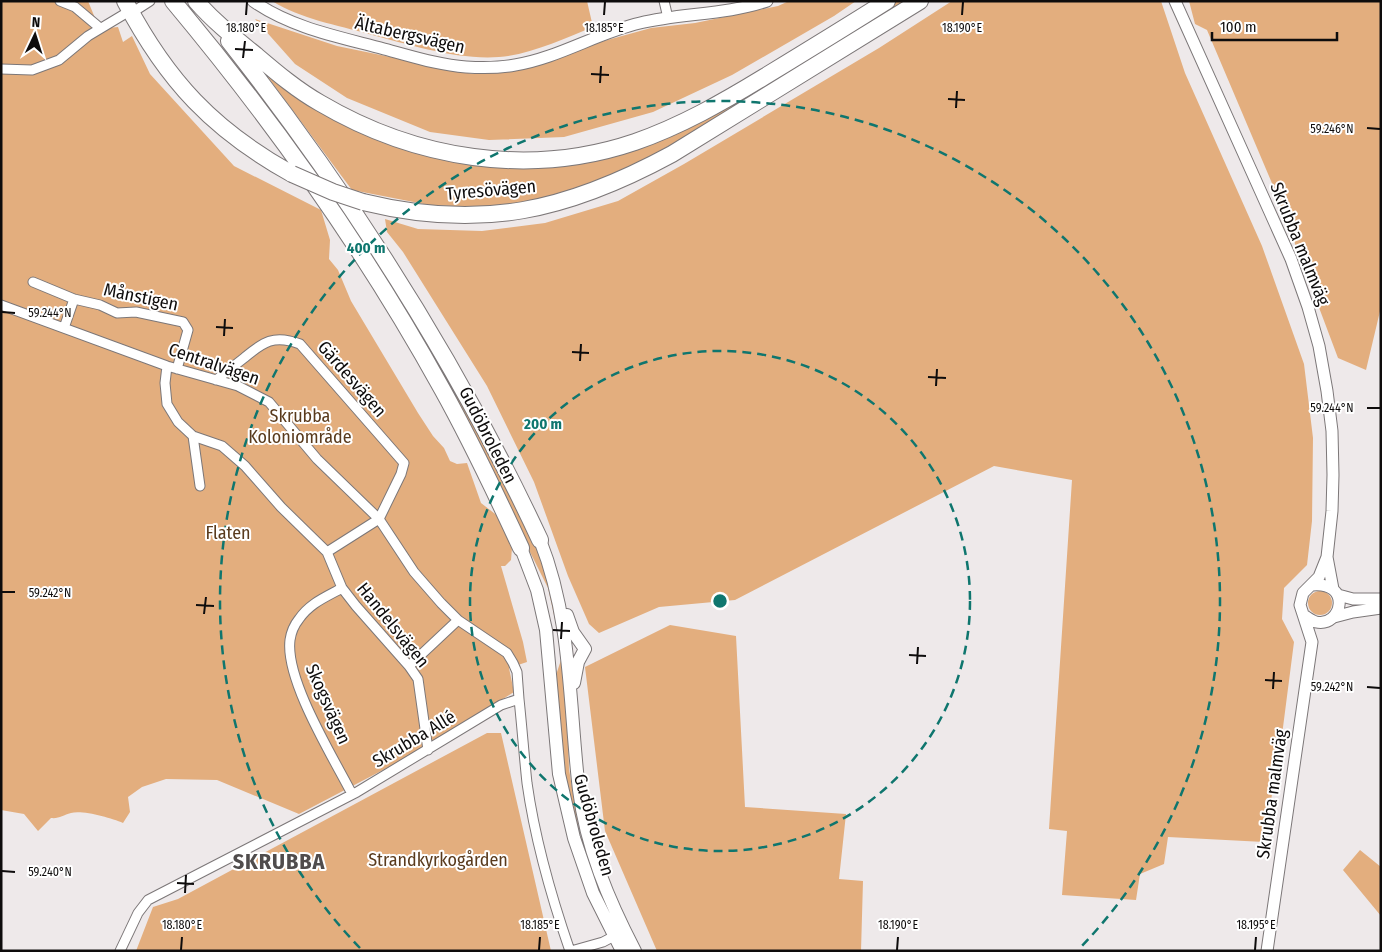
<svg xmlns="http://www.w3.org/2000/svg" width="1382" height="952" viewBox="0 0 1382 952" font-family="'Fira Sans Condensed',sans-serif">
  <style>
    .green { fill: #e3ae7e }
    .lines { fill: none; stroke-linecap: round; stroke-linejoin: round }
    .minor-casing { stroke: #7c7778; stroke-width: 11 }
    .tertiary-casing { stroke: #7c7778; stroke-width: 13 }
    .secondary-casing { stroke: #7c7778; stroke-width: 14 }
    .motorway-casing { stroke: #7c7778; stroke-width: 18 }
    .minor { stroke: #fff; stroke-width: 9 }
    .tertiary { stroke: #fff; stroke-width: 11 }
    .secondary { stroke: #fff; stroke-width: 12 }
    .motorway { stroke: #fff; stroke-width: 16 }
    .motorway-bridge-casing { stroke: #7c7778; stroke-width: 18; stroke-linecap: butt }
    .motorway-bridge { stroke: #fff; stroke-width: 16 }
    .ticks { fill: none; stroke: #0e0c0c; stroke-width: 2 }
    .ring { fill: none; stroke: #0f766e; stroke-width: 2.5; stroke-dasharray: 9 6 }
    .labels { text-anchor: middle; stroke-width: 4; stroke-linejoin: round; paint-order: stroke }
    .street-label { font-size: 18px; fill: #0e0c0c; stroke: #fff }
    .park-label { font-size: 18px; fill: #593a1c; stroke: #fff }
    .district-label { font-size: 22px; font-weight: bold; letter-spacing: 1px; fill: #504c4c; stroke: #fff }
    .ticks-label { font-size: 12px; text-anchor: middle; fill: #0e0c0c; stroke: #fff; stroke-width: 4; stroke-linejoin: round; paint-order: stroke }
    .centre { fill: #0f766e; stroke: #fff; stroke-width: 2.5 }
    .ring-label { font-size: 15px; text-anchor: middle; font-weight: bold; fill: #0f766e; stroke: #fff; stroke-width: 4; stroke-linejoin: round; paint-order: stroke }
  </style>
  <rect width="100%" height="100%" fill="#eee9ea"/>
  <path class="green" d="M1,1H88L95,18L108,28L118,27L123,42L132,36L150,74L234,166L321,210L330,240L329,259L338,270L351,301L418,413L433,436L444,448L450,461L457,464L467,463L481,503L499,517L512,548L511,560L505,566H501L523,642L527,662L509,668L514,692L425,748L299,814L217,780L166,779L142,787L128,797L130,812L123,823C111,818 83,810 71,813C63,815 59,819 51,818L38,831L24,814L1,810Z
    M272,1H587L593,27C565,38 530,55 499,57C456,60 411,45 369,34C337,25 301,19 272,1Z
    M789,1H856L834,16L732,75L653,112L564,137L489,140L430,132L347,98L295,64L255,19L337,46L473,74L510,71L593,44L651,28L695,23L778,6Z
    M896,1H909L718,119L637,164L581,188L527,202L477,207L429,205L352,190L261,68L318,108L346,126L387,143L496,166L695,124Z
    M952,1H1161L1185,73L1262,246L1304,364L1313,438L1312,521L1307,565L1284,588L1282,619L1294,642L1282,735L1264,842L1168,837L1164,864L1140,874L1136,900L1062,895L1067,831L1049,829L1072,480L994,466L735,600L659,607L599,633L589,624L568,576L534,482L487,386L403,252L387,232L385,219L418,229L482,231L545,223L618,201L684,164L879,48Z
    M1189,1H1381V307L1366,370L1338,358L1274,188L1207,30L1195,24Z
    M336,203L344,206L448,373L532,536L551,588L558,633L548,588L500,492Z
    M1308 603a12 12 0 1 1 24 0a12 12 0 1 1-24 0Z
    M670,625L736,636L745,807L846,814L839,879L863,881L861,951H657L605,831L585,667Z
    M562,657L566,673L569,769L580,837L578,836L564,778L556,683L557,672Z
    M487,733H501L551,951H136L153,907L178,899Z
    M1360,850L1381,867V916L1343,870Z"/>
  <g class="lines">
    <g class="minor-casing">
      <path id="minor" d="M60,1L75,7L100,28
        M664,1L668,18
        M136,10L150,1
        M1,69L32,70L59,60L88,36L123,15
        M33,282L74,299L100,305L117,313L136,312L183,322L188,330L177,369
        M1,305L167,366L238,386L269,402L317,459L379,519L414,572L441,603L458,620L507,653L513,663L517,672L519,699
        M64,328L74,299
        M167,366L165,383L167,404L178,422L193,436L200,486
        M216,380C225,373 235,365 244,358C263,342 274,334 300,344L404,463L401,474L379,519L327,552
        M193,436L222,446L245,466L281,507L327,552L342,588L356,606L409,666L418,679L428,750
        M342,588C326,597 310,603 299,619C295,624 291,633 290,640C285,680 333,757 352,794
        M409,666L458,620
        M120,951L138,913L148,900L357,792L501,705L519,699C522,727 524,755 527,783C535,840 551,896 570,951
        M571,951L603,942L620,933"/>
    </g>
    <g class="tertiary-casing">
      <path id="tertiary" d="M253,1C291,28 340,37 384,49C411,56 438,65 466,67C482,68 499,68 515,65C558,58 597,33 640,23C682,13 726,15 767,1
        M1175,1L1291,259L1308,307L1319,346L1327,391L1332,431L1333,475L1332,511L1327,557L1319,577L1303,593L1300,605L1312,642L1267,951
        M1327,557L1333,589
        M1338,595L1353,599H1381
        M1305,616C1308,618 1312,621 1316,622C1342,628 1353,581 1312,585
        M1334,617L1353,612L1381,608"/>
    </g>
    <g class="secondary-casing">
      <path id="secondary" d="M540,540C572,620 569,706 579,790C586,847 609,901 635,951
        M521,548L537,590L546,630L559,774L574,838L593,893L622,951
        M567,615L573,632L585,649L578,662L574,683"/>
    </g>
    <g class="motorway-casing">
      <path id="motorway" d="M125,1C167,81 213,130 292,174
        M173,1C274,122 366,251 442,389C471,441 496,494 521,548
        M196,1C214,22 236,39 257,56C277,73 297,90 320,103C415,159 529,178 635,142C681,126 723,102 764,77C805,52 846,27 887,1
        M229,41C350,195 457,362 540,540
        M363,202C481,231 567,211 672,154L920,1"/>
    </g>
    <use href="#minor" class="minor"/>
    <use href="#tertiary" class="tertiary"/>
    <use href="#secondary" class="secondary"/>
    <use href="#motorway" class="motorway"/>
    <g class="motorway-bridge-casing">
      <path id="motorway-bridge" d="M292,174L333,192L363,202"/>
    </g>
    <use href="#motorway-bridge" class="motorway-bridge"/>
  </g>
  <path class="ticks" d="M246,15L247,2M604,15L605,2M962,15L963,2M235,49L253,50M243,58L245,41M591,74L609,75M600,83L601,66M948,99L965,100M956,108L957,91M1367,128L1380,129M2,312L15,313M216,327L233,328M224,336L225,319M572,352L589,353M580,361L581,344M928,377L946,378M936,386L937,369M1367,408H1380M2,592H15M196,605L214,606M204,614L206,597M553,630L570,631M561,639L562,622M909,655L926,656M917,664L918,647M1265,680L1282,681M1367,687L1380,688M1273,689L1274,672M2,871L15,872M177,883L194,884M185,893L186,875M181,950L182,937M539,950L540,937M897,950L898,937M1255,950L1256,937"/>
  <g class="ring">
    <circle cx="720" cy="601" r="250"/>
    <path d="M360 948A500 500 0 1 1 1080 948"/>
  </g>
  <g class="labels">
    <g class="street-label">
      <text transform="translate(410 35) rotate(13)" y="6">Ältabergsvägen</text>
      <text transform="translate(491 190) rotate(-5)" y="6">Tyresövägen</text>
      <text transform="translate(1300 244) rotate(68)" y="6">Skrubba malmväg</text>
      <text transform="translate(141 297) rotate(12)" y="6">Månstigen</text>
      <text transform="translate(214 364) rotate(19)" y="6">Centralvägen</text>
      <text transform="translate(352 379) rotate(49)" y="6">Gärdesvägen</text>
      <text transform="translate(488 435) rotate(63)" y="6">Gudöbroleden</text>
      <text transform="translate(393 625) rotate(51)" y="6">Handelsvägen</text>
      <text transform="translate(328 704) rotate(66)" y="6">Skogsvägen</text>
      <text transform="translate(414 739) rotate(-31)" y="6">Skrubba Allé</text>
      <text transform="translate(1272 794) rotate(-82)" y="6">Skrubba malmväg</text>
      <text transform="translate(594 825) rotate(74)" y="6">Gudöbroleden</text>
    </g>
    <g class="park-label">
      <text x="300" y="422">Skrubba<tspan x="300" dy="21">Koloniområde</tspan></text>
      <text x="228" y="539">Flaten</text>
      <text x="438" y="866">Strandkyrkogården</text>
    </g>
    <g class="district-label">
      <text x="279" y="869">SKRUBBA</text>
    </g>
  </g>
  <g class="ticks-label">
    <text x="246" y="32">18.180°E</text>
    <text x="604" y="32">18.185°E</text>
    <text x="962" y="32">18.190°E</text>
    <text x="1332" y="133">59.246°N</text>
    <text x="50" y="317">59.244°N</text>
    <text x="1332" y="412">59.244°N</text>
    <text x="50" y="597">59.242°N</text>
    <text x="1332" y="691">59.242°N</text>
    <text x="50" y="876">59.240°N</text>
    <text x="182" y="929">18.180°E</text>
    <text x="540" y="929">18.185°E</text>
    <text x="898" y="929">18.190°E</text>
    <text x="1256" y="929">18.195°E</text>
  </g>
  <circle cx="720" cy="601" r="8" class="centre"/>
  <g class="ring-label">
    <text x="366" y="253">400 m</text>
    <text x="543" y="429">200 m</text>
  </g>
  <rect width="1382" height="952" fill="none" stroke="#0e0c0c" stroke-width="5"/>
  <g transform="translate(35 35) rotate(4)" stroke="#ffffff" stroke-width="4" paint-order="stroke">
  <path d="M0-4L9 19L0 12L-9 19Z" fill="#0e0c0c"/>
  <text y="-8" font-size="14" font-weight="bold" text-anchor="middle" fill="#0e0c0c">N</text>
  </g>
  <path d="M1212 32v8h125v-8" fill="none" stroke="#0e0c0c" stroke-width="2.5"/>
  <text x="1220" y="32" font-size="15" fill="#0e0c0c" stroke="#ffffff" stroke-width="4" paint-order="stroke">100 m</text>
</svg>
